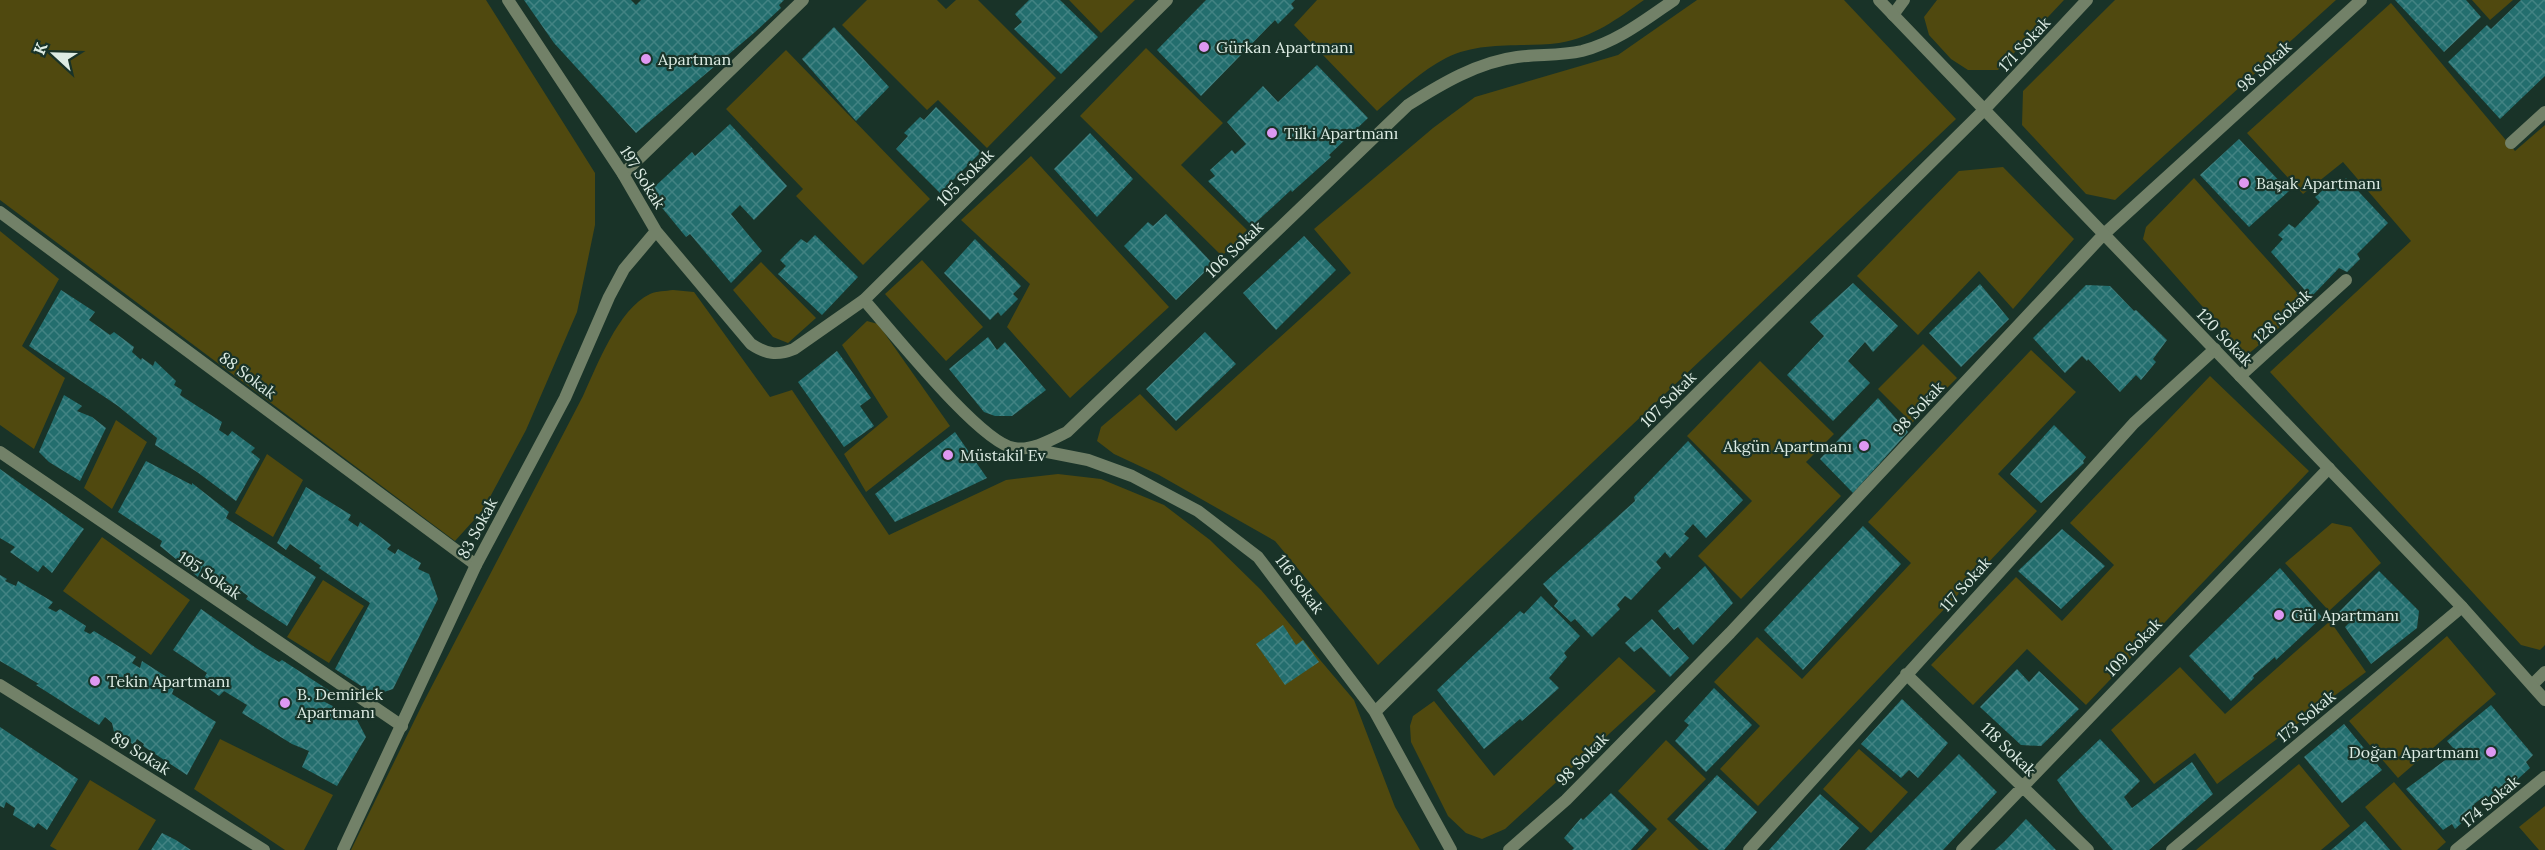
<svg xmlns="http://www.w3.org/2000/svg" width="2545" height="850" viewBox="0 0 2545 850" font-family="Lora,serif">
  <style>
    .green { fill: #50490f }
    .building { fill: url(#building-cross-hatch) }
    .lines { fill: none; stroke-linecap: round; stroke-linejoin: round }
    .lane { stroke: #728168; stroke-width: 12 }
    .street { stroke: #728168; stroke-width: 12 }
    .poi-dot { fill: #de98f2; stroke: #193328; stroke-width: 2 }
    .labels { text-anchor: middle; stroke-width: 4.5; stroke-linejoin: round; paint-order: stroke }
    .street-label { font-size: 16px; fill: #ddece4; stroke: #193328 }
    .poi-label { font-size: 16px; fill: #ddece4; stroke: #193328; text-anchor: start }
  </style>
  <defs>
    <pattern id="building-cross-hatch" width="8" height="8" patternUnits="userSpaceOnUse" patternTransform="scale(1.5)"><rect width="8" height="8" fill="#236e6e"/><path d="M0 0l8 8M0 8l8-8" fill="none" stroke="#428383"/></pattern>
  </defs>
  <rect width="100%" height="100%" fill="#193328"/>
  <path class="green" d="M0,0H486L595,173V225L577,312L526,430L483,510L455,541L0,200Z
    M867,0H937L946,9L956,0H978L1056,78L987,148L938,100L927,110L842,25Z
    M1069,0H1135L1101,33Z
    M1317,0H1644C1617,19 1594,37 1559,43C1522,48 1482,40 1446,58C1421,71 1399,92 1377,111L1294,25Z
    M1697,0H1844L1956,119L1378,665L1275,541L1159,475L1114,454L1097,441L1101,427L1140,394L1176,431L1351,273L1314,229L1433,128L1475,97L1618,55Z
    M1937,0H2064L1998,70H1968L1951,59L1929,35L1924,17Z
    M2115,0H2336L2115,200L2086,194L2022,125L2023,91Z
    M2472,0H2513L2490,20Z
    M2391,3L2515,151L2545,125V645L2540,650L2521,645L2270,372L2411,241L2343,162L2303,194L2247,133Z
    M1146,48L1223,123L1181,165L1247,230L1222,256L1080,116Z
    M786,50L930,199L863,265L796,196L803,189L726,109Z
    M1031,156L1169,307L1070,398L1007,327L1030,284L961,220Z
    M2003,167L2074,239L2013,309L1979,271L1918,335L1857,276L1959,171Z
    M2194,178L2307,304L2246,356L2143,239L2146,227Z
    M0,231L59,279L22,346L65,378L34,449L0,425Z
    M922,260L983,327L946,361L885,294Z
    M761,262L816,318L788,343L773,337L733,290Z
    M673,290L694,292L770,397L792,390L889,535L1006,480L1058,474L1101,479L1164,505L1210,540L1261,590L1354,700L1395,807L1420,850H351L422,705L583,396C597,366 618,309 650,294C656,291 666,291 673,290Z
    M867,321L878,324L950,426L866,492L844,454L888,417L842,345Z
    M1923,344L1957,378L1912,423L1878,389Z
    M2031,350L2076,392L1998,474L2037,511L1758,806L1720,769L1760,726L1714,682L1757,637L1802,679L1911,563L1868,522Z
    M1760,361L1834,434L1806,462L1841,496L1741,599L1698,556L1752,501L1687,436Z
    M2210,376L2309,471L2086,705L2027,649L1973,705L1931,665L2016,577L2062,621L2114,565L2070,523Z
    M116,420L147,442L112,509L84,488Z
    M267,454L303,480L273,537L235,513Z
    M2332,523L2351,527L2381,563L2329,611L2285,563Z
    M102,537L190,600L151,655L63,591Z
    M323,580L364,606L329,663L287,637Z
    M2330,621L2366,672L2217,784L2195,753L2154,784L2111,730L2180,667L2225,714Z
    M2447,636L2496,694L2398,778L2349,721Z
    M1619,657L1656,691L1505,829L1482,839L1466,833L1448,816L1411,742L1410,726L1413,716L1434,701L1494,776Z
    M220,739L333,795L304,850H285L194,789Z
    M1666,740L1706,779L1667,819L1699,850H1637L1657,829L1618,791Z
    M1859,749L1908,792L1871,833L1823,789Z
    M2299,764L2350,826L2321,850H2196Z
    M90,780L156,820L138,850H57L50,846Z
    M2394,782L2446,842L2437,850H2402L2365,807Z
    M2545,806V850H2539L2519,827Z"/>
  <path class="building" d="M524,0H631L636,5L641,0H784L779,5L781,8L755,32L636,133L554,43Z
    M1029,0H1060L1098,37L1061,74L1014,29L1022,22L1015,14Z
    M1206,0H1295L1291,4L1294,8L1278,24L1275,20L1201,96L1157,50Z
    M2395,0H2466L2481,17L2444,52Z
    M2521,0H2545V76L2500,119L2448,62L2487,25L2491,29Z
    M834,27L889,87L856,121L802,59Z
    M1317,65L1368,118L1329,155L1331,157L1292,192L1291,190L1252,226L1208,181L1215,176L1210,170L1232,150L1235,154L1246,144L1227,122L1263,86L1278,102Z
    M936,107L981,152L940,193L896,149L908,136L904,133L920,117L924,120Z
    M730,124L787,186L754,220L740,205L731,214L762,251L731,283L690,234L686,237L649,192L692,152L695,156Z
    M1090,133L1133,179L1097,217L1054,169Z
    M2239,139L2289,191L2249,227L2200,175Z
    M2346,178L2388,223L2357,254L2360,259L2347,272L2339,268L2311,297L2271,252L2283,239L2278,235L2289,224L2295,228L2320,202L2315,197L2330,184L2334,190Z
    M1166,214L1213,264L1176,300L1124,246L1148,222L1153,226Z
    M815,235L858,277L822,315L778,274L786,266L780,260L801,239L807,243Z
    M1304,236L1336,270L1276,330L1243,293Z
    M975,239L1021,286L1013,294L1018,299L1001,316L998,312L990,320L944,273Z
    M1853,283L1898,326L1873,352L1865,342L1848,361L1870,383L1833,421L1787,375L1824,336L1810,322Z
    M1980,284L2009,319L1961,367L1929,333Z
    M2086,285L2110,286L2134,311L2136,310L2167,340L2153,359L2156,362L2141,380L2136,375L2120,392L2088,359L2087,361L2082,356L2065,373L2033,338Z
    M61,290L95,312L89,320L110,335L114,332L134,347L132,352L141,360L142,358L153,366L155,361L176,381L174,385L182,390L180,395L222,422L219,430L228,436L232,431L255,448L251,452L260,459L236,501L197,472L155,445L157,438L118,406L29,346Z
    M1205,332L1236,364L1176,421L1146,389Z
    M988,337L997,350L1005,342L1046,390L1012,416H995L984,412L949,369Z
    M837,351L871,398L860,406L874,426L844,447L798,382Z
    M64,395L82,406L77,411L92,417L106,428L80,481L49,462L39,452Z
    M1878,398L1908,432L1853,493L1820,459Z
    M2054,425L2086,457L2083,461L2084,463L2041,503L2010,474Z
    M955,432L987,478L895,522L875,494Z
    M1688,441L1743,500L1706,538L1693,524L1684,534L1689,538L1670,558L1665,552L1656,562L1661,568L1631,600L1625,596L1617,605L1620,609L1592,637L1575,619L1571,622L1554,606L1558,601L1543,584L1635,501L1634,497Z
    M146,461L192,485V483L229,512L226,518L316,577L287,626L246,599L248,596L241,591L238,597L208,576L212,572L203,566L198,577L160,546L162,541L118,512Z
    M0,469L84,529L52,573L43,565L38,572L10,552L15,547L0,538Z
    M306,487L351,515L348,520L358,527L360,522L377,534L391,545L387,549L395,554L398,549L421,563L418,569L429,574L438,599L393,689L375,695L335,669L370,603L319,568L321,566L290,544L286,550L277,543Z
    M1863,526L1901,564L1803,670L1764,630Z
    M2062,529L2105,566L2061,609L2018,571Z
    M1705,566L1733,603L1693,645L1678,627L1674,630L1658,611Z
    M2280,568L2322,617L2276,660L2275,657L2253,676L2254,678L2231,701L2189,656Z
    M2379,571L2419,611L2417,628L2371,664L2345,627L2350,622L2339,612Z
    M0,575L7,579L5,581L16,586L18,581L53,602L48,608L56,612L60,609L86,626L84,631L90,634L94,631L136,657L132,663L140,668L142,661L176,683L172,694L216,722L187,775L143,746L144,744L137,739L134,745L114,732L112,723L105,717L99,725L36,685L39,684L0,661Z
    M1541,596L1580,636L1564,653L1567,657L1549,678L1559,688L1522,721L1520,719L1484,749L1437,690L1520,611L1524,614Z
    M201,609L256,648L279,662L282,660L330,691L323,701L356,718L366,737L337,786L302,767L309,751L292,744L242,713L247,705L224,691L219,696L201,683L207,673L173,650Z
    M1652,619L1689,658L1670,677L1641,647L1634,652L1625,643Z
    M1283,625L1296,645L1303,640L1319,662L1285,685L1256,644Z
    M2017,669L2029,682L2039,671L2079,709L2041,746L2021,745L1980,707Z
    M1714,688L1752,725L1706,772L1675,741L1689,725L1684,721Z
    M1902,699L1948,743L1918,778L1909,770L1901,778L1861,744Z
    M2491,705L2533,755L2526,762L2530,768L2497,798L2493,794L2484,800L2482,798L2474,804L2477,809L2455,829L2452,824L2443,830L2406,789L2448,758L2446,756L2454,749L2447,741Z
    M2344,724L2382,770L2342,803L2304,757Z
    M0,727L78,779L47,830L38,823L34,828L13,815L15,808L6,802L4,808L0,806Z
    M2100,739L2140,781L2124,797L2132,808L2192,762L2213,794L2149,850H2113L2080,812L2057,780Z
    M1959,754L1997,792L1943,850H1865Z
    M1717,775L1757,812L1724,850H1709L1675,820Z
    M1611,793L1649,830L1631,850H1572L1574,848L1564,838L1581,818L1583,820Z
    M1820,794L1859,828L1839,850H1769Z
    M2026,819L2056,850H1995L2004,842Z
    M2365,821L2390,850H2331Z
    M162,833L176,840L191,850H151Z"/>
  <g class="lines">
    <path class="lane" d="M1893,15L1904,0
      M2511,143L2545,112
      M623,174L803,0
      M0,212L476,565
      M2103,235L2361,0
      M864,300C891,330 980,443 1014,448C1032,451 1051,440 1067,432L1408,105C1441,84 1478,62 1517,57C1539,54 1560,56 1582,51C1617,42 1645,20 1674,0
      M2240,376L2346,280
      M1032,449L1088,460L1132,476L1198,511L1258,557L1375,712L1451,850
      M0,452L402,726
      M1906,674L2088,850
      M0,685L264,850
      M2532,685L2545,672
      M1375,712L1984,110
      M1749,850L2134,423L2215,349
      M1962,850L2329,468
      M2172,850L2462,607
      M2456,850L2545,777"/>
    <path class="street" d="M508,0L623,174L656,231L751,344C766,354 777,356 794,349L864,300L1167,0
      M1879,0L2462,607L2545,700
      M1984,110L2087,0
      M343,850L476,565L565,398L609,297L624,269L656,231
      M1509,850L1566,800L1730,633L2103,235"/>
  </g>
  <g class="poi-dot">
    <circle cx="1204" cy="47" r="6"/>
    <circle cx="646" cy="59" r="6"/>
    <circle cx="1272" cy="133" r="6"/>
    <circle cx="2244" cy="183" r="6"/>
    <circle cx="1864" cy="446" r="6"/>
    <circle cx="948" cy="455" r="6"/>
    <circle cx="2279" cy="615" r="6"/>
    <circle cx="95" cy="681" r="6"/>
    <circle cx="285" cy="703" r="6"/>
    <circle cx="2491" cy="752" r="6"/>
  </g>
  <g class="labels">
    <g class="street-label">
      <text transform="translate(2024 44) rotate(-47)" y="6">171 Sokak</text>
      <text transform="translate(2264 66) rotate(-42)" y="6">98 Sokak</text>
      <text transform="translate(643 177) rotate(58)" y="6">197 Sokak</text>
      <text transform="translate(965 177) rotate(-45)" y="6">105 Sokak</text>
      <text transform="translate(1234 249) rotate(-44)" y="6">106 Sokak</text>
      <text transform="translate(2282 316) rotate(-42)" y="6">128 Sokak</text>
      <text transform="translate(2225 337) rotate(46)" y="6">120 Sokak</text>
      <text transform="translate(248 375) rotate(37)" y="6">88 Sokak</text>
      <text transform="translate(1668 399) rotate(-45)" y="6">107 Sokak</text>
      <text transform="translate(1918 408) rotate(-47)" y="6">98 Sokak</text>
      <text transform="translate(477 528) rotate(-62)" y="6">83 Sokak</text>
      <text transform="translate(210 575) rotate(34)" y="6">195 Sokak</text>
      <text transform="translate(1300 584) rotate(53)" y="6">116 Sokak</text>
      <text transform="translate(1965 584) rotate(-48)" y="6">117 Sokak</text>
      <text transform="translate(2133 647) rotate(-46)" y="6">109 Sokak</text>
      <text transform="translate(2306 716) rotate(-40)" y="6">173 Sokak</text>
      <text transform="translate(2009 749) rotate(44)" y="6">118 Sokak</text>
      <text transform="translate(141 753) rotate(32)" y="6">89 Sokak</text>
      <text transform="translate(1582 759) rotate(-45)" y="6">98 Sokak</text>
      <text transform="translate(2490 801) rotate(-40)" y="6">174 Sokak</text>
    </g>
    <g class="poi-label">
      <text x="1216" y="53">Gürkan Apartmanı</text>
      <text x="658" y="65">Apartman</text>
      <text x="1284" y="139">Tilki Apartmanı</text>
      <text x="2256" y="189">Başak Apartmanı</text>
      <text x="1852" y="452" text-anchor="end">Akgün Apartmanı</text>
      <text x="960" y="461">Müstakil Ev</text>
      <text x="2291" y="621">Gül Apartmanı</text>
      <text x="107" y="687">Tekin Apartmanı</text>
      <text x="297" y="700">B. Demirlek<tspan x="297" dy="18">Apartmanı</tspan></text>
      <text x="2479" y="758" text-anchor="end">Doğan Apartmanı</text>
    </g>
  </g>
  <g transform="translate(54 54) rotate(292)" stroke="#193328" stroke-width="4.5" paint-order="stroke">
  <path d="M0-4.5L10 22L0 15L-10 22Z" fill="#ddece4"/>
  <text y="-9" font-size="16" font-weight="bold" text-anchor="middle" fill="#ddece4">K</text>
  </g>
</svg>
